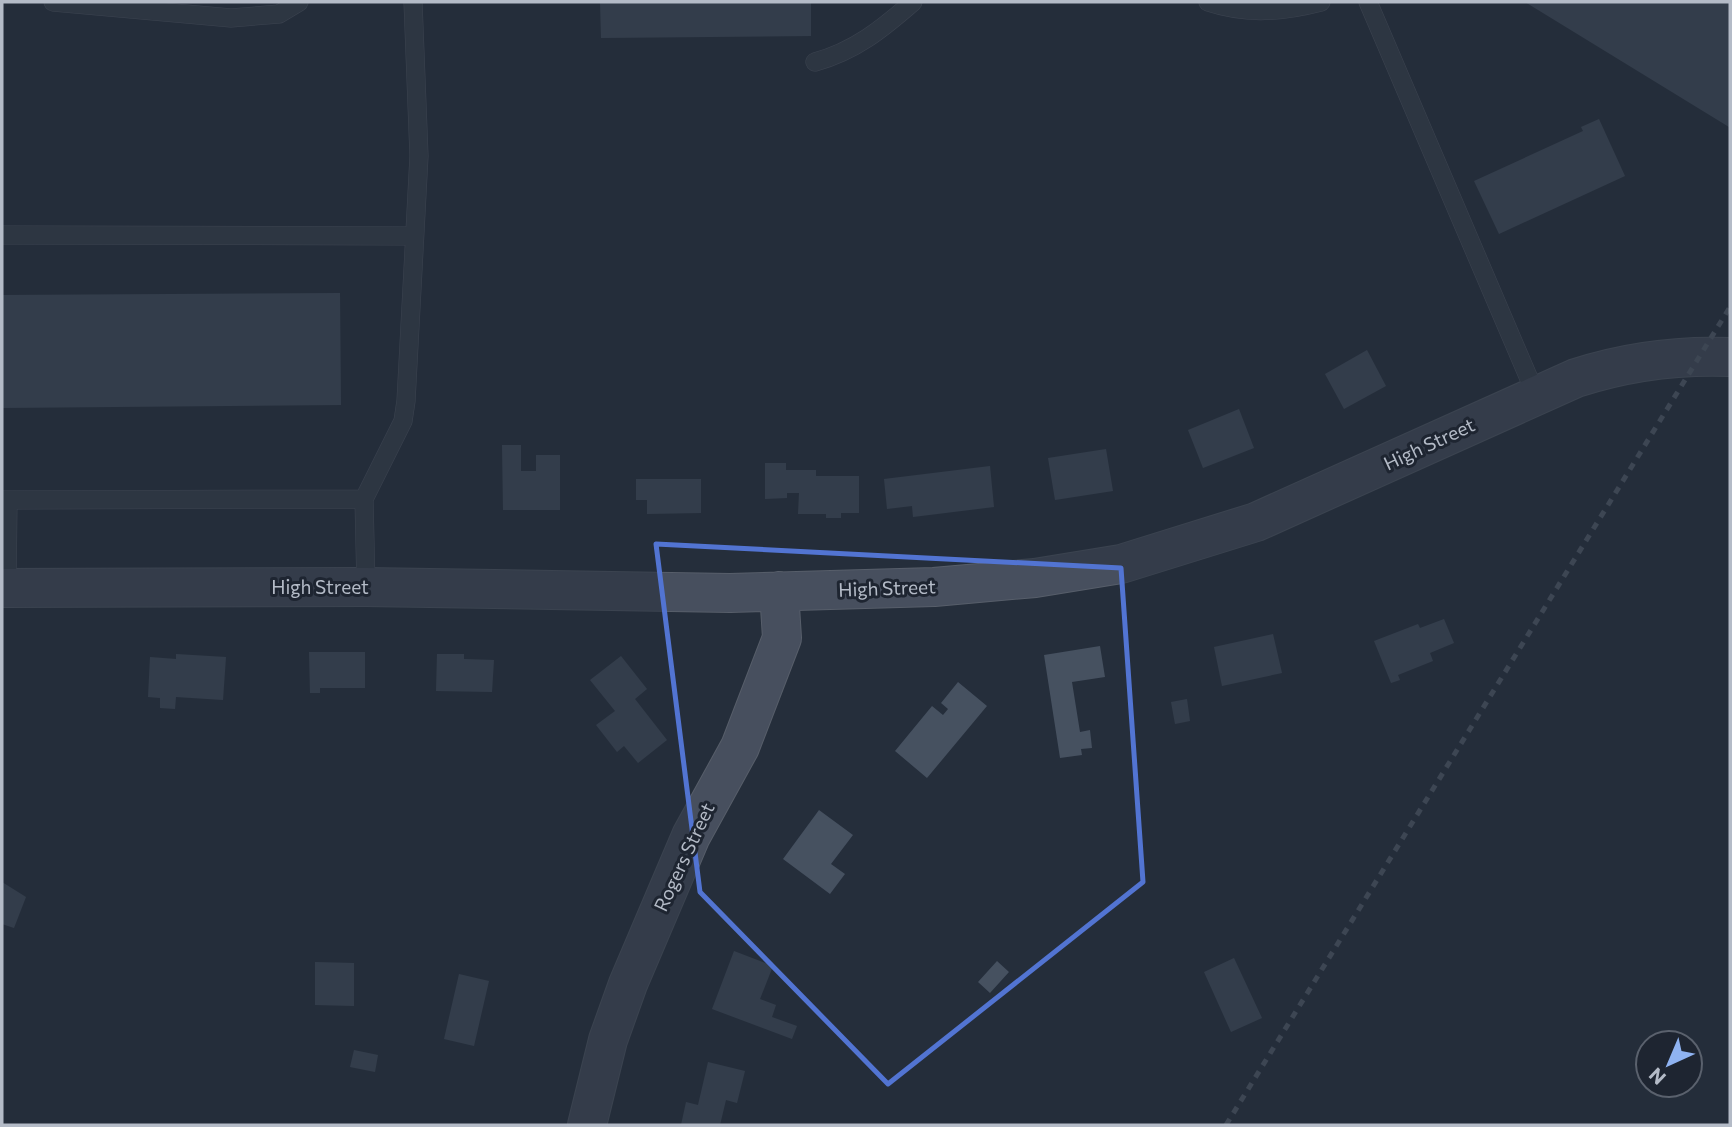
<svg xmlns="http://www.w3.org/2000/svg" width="1732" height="1127" viewBox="0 0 1732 1127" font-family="Commissioner,sans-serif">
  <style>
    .building { fill: #465160 }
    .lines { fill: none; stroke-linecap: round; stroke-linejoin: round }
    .service-casing { stroke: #575e6a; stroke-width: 19 }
    .secondary-casing { stroke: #575e6a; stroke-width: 40 }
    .service { stroke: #39404c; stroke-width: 18 }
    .secondary { stroke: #474f5e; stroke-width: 38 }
    .rail { stroke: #5b6472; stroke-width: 5; stroke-dasharray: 7 7; stroke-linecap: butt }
    .marked { fill: none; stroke: #5274d2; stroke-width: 5; stroke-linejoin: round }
    .labels { text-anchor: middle; stroke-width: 6; stroke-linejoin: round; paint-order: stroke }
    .street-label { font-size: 19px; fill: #b4bbc7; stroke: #1e2531 }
  </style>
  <rect width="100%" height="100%" fill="#252e3b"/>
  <path class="building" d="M600,2H811V36L601,38Z
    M1525,2H1730V124L1729,127Z
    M1599,119L1625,176L1499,234L1474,181L1583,131L1581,127Z
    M340,293L341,405L2,408V295Z
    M1367,350L1386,386L1344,409L1325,374Z
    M1239,409L1254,448L1203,468L1188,430Z
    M502,445H521V471H536V455H560V510H503Z
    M1106,449L1113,491L1055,500L1048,458Z
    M765,463H786V470H816V476H859V513H841V518H826V514H798L799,493H787V498L765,499Z
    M990,466L994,507L913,517L912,506L887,509L884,479Z
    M636,479H701V513L647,514V500H636Z
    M1444,619L1454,643L1430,653L1433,661L1398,675L1400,680L1391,683L1374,641L1418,624L1420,628Z
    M1273,634L1282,673L1222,686L1214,647Z
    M1100,646L1105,677L1072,682L1080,732L1090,730L1092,748L1081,749L1082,755L1060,758L1044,655Z
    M309,652H365V688H320V693H310Z
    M176,654L226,657L223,700L176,697L175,709L160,708V698L148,697L150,657L176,659Z
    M437,654H464V659L494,660L492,692L436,691Z
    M621,656L647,689L635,699L667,740L638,763L624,746L617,752L596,725L615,711L590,680Z
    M958,682L987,706L927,778L895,751L932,706L943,715L948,709L941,703Z
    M1187,699L1190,721L1175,724L1171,702Z
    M819,810L853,835L831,864L845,874L830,894L783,859Z
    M2,882L26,897L14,928L2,924Z
    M734,951L773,966L760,999L776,1005L772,1017L797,1026L792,1039L712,1009Z
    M1234,958L1262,1018L1231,1032L1204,972Z
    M997,961L1009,972L990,993L978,982Z
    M315,962L354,963V1006L315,1005Z
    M459,974L489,981L474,1046L444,1039Z
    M354,1050L378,1055L375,1072L350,1067Z
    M708,1062L745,1071L737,1103L726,1100L720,1125H681L686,1102L698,1105Z"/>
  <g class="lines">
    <g class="service-casing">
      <path id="service" d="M53,2L231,18L279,14L299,2
        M1208,2C1247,15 1282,12 1321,2
        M1368,2L1536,395
        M815,62C855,51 882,29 913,2
        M2,235L414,236
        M364,499L403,421L406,401L419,156L413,2
        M2,500L364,499L366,587
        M7,588L8,500"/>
    </g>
    <g class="secondary-casing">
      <path id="secondary" d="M2,588L366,587L730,593L934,587L1035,578L1121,564L1256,522L1576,378C1628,361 1676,355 1730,357
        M587,1125L608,1040L628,984L691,836L740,747L782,638L779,591"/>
    </g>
    <use href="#service" class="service"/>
    <use href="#secondary" class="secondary"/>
    <path class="rail" d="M1226,1125L1730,307"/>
  </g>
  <path d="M0 0H1732V1127H0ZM656,544L1121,568L1143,882L888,1084L700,892Z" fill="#252e3b" fill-opacity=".55" fill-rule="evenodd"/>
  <path class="marked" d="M656,544L1121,568L1143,882L888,1084L700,892Z"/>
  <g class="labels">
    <g class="street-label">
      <text transform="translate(1429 444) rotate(-25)" y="7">High Street</text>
      <text x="320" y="594">High Street</text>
      <text transform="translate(887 588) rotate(-2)" y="7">High Street</text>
      <text transform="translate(684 857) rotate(-65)" y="7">Rogers Street</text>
    </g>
  </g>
  <rect width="1732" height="1127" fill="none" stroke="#b4bbc7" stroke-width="7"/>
  <g transform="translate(1669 1064) rotate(224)"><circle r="33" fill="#1e2531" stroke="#5a616d" stroke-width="2"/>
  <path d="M0-5L12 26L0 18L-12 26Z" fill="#8fb3f1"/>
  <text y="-10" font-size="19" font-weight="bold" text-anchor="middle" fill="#b4bbc7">N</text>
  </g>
</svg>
